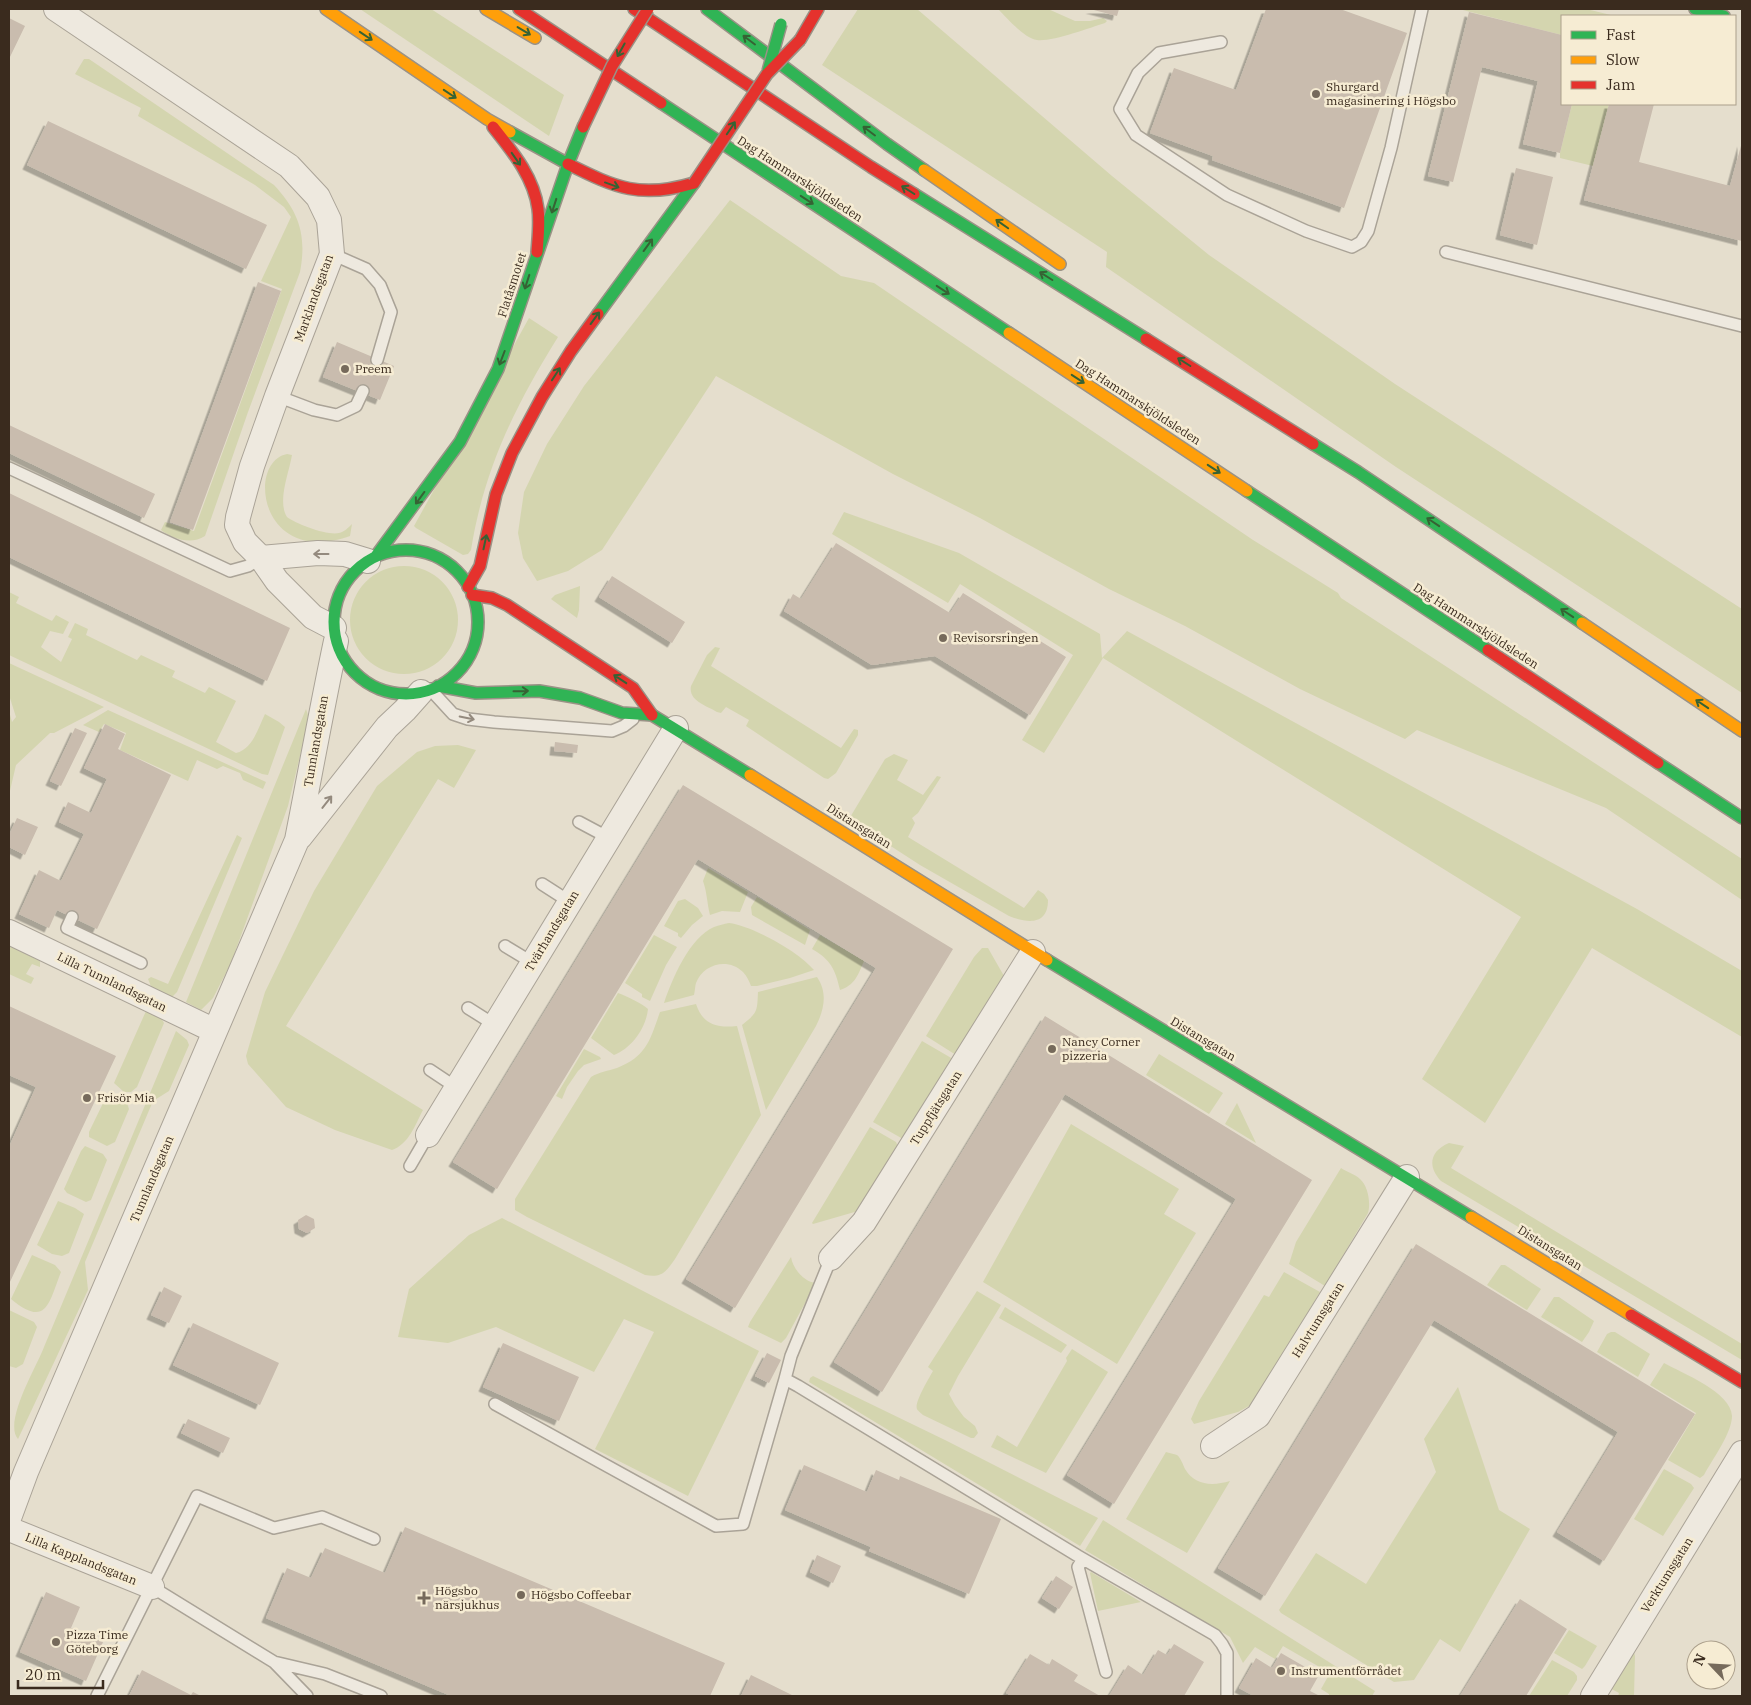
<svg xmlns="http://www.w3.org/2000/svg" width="1751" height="1705" viewBox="0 0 1751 1705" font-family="'IBM Plex Serif',serif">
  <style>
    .green { fill: #d4d5af }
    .building { fill: #c9bcae; filter: url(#shadow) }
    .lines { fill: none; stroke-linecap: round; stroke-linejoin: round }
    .lane-casing { stroke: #aaa397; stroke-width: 14 }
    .street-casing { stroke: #aaa397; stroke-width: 26 }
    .fast-casing { stroke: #9a9286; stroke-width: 14 }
    .slow-casing { stroke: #9a9286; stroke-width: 14 }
    .jam-casing { stroke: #9a9286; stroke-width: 14 }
    .lane { stroke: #eee9df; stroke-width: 11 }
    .street { stroke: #eee9df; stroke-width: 24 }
    .fast { stroke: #30b455; stroke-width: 11 }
    .slow { stroke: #ff9f0a; stroke-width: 11 }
    .jam { stroke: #e5322d; stroke-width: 11 }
    .fast-bridge-casing { stroke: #9a9286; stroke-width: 14; stroke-linecap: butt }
    .jam-bridge-casing { stroke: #9a9286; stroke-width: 14; stroke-linecap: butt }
    .fast-bridge { stroke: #30b455; stroke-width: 11 }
    .jam-bridge { stroke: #e5322d; stroke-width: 11 }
    .oneway { stroke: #366234 }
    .oneway2 { stroke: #948a7e }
    .poi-dot { fill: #766a5b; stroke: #f6ecd3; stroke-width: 2 }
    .labels { text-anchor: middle; stroke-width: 5; stroke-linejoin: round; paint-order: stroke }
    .poi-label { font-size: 12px; fill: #3a2b1e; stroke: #f6ecd3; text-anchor: start }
    .street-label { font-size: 12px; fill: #3a2b1e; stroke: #f6ecd3 }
  </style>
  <defs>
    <filter id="shadow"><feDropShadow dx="-4.5" dy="4.5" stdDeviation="0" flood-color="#0004"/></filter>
  </defs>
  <rect width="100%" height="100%" fill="#e5decd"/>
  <path class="green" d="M360,9H431L564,95L549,136Z
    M858,9H917L1112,176L1209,255L1395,384L1742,609V693L1396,467L1106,267L1107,252L822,65Z
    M998,9H1048L1075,21H1090L1103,18L1107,21L1105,23C1089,28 1052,42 1037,40C1024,38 1007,18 998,9Z
    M1459,9H1586L1615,16H1562V35Z
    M84,59H89L274,185C299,212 307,235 300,272L248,412L205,536C191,545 173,539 161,530L165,522L194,531L282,289L261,281L291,217L284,207L255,185L138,116L141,108L75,74Z
    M1572,104H1609L1593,166L1560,158V153Z
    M730,200L841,276L874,283L1253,540L1338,593L1341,598L1742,859V900L1606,808L1417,730L1405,739L1300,689L1185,626L1109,589L980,518L893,474L716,376L602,550L568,571L537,581L523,558L518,533L524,492L547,444L584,386Z
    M529,318L558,337C515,406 484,469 471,550L468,554L463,555L416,528L414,526Z
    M287,454L292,455C289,473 277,501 287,517C296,524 328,536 339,533C344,532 348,528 352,524L350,536C260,568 246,462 287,454Z
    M844,512L959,553L1100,634L1102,658L1127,631L1637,909L1742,971V1037L1592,948L1485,1123L1422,1079L1521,917L1103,658L1044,753L1022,740L1073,655L960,584L948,603L832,534Z
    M350 620a54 54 0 1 1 108 0a54 54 0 1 1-108 0Z
    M580,586L579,610L577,618L551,599L555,595Z
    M9,592L19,597L16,603L52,621L56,615L69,622L63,634L50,631L41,647L61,662L72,639L68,637L75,623L88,629L86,635L137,660L141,655L175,671L172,677L205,693L209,687L236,701L216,742L236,753C253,749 258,728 265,714L279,722L285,727L268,775L262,774L9,655Z
    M715,647L720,648L711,666L841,748L854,729L858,730V735L836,773L828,779L824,778L746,726L749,720L726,707L721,713L717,712C707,706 688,701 691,686L707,655Z
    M9,663L104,707L54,733H50L16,765L9,795V711L12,722L16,717L9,695Z
    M306,709L308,715L305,735L288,806L231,963L213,998L201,1010L186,1002Z
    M108,710L266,782L263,789L243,780L240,773L223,766L217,769L197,760L188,781L120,750L126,733L104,724L99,732L83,725Z
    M458,745L476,750L454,788L438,779L286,1026L423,1110C415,1125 409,1144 392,1150L335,1130L286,1107L248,1064L246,1056L265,992L314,891L377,786L417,752L435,746Z
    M894,754L908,760L897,780L923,795L937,776L941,777L918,813L912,818L915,823L908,837L1024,908L1038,890L1044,894L1048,900C1048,926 1027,923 1009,916L920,865L849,819L885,759Z
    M237,835L242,838L177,992L173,996L169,997L152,989L148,979L151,977L168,984Z
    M708,868L748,892L740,912L722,911L710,915C707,903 707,892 703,881Z
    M757,897L810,930L805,945L752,915L751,907Z
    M685,899L698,908L703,916L692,925L681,938L678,936V933L664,926L678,901Z
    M729,923C753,926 799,952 814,970L790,978L757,986H751C749,981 747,976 743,972C728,957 703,964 696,983C695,986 695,991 694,995L664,1003C672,979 690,937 714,927C719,925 724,924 729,923Z
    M654,935L677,947L666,965L650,1001L642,997V994L625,983Z
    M820,935L864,961C858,975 855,985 840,990C835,969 831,960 812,949Z
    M9,946L40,961V967L32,964L26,974L34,978L31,984L9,974Z
    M982,948H988L1004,976L956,1055L926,1036L974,957Z
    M817,977C828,993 824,1010 816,1026L766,1110L742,1025C758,1012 757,1012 758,992Z
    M618,993C626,996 643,1004 648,1009C646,1028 632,1048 614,1055L591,1038Z
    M696,1004C703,1025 717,1028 737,1026L761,1115L675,1259C666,1272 662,1278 645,1275L527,1217L515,1210V1199L591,1077C599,1072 608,1071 617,1068C647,1056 650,1040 660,1012Z
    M146,1011L160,1016L164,1023L137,1087L131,1092H124L114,1083Z
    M176,1031L187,1040L189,1045L169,1091L153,1101L85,1262L88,1290L18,1439C3,1422 37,1366 44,1347C88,1242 132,1136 176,1031Z
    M922,1041L953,1059L903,1139L873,1122Z
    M584,1049L600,1057L601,1059L584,1065L578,1071L567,1087L562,1099L556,1096Z
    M1159,1054L1223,1093L1209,1114L1146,1075Z
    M107,1095L127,1103L129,1109L115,1142L107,1146L89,1137V1132Z
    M1237,1103L1256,1143L1225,1124Z
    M1071,1124L1179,1189L1164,1214L1196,1233L1117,1364L983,1282Z
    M870,1127L896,1142L899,1149L858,1211L813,1224L812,1223Z
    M1449,1143L1464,1146L1451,1168L1742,1344V1360L1441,1181C1427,1166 1430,1151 1449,1143Z
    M85,1146L103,1154L107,1160L91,1200L86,1202L67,1193L64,1189L81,1151Z
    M1341,1168C1347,1172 1355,1174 1360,1179C1368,1186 1371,1203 1368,1213L1325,1286L1289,1264L1296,1242Z
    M58,1201L75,1208L84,1214L69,1253L62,1256L52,1254L37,1245Z
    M502,1218L759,1351L688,1496L595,1449L654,1332L624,1319L594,1372L496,1327L448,1343L398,1337L409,1289L469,1235Z
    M32,1255L55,1265L61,1272C49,1302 47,1329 11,1299Z
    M791,1257C793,1269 804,1282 816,1283L786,1338L781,1343L748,1327L750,1322Z
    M1501,1265H1505L1541,1289L1527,1310L1487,1285Z
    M1284,1272L1320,1292L1256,1399L1249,1406L1238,1412L1194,1424L1191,1419L1199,1401L1264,1295L1269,1297Z
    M977,1291L1001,1305L958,1376L949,1394L955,1405L964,1417L975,1426L978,1433L974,1438H971L923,1415C922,1414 917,1410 917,1409C914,1403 929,1378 933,1371L928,1367Z
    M1554,1297H1559L1594,1321L1589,1332L1582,1342L1541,1317Z
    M1005,1307L1067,1345L1061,1353L999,1318Z
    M9,1310L34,1322L37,1327L23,1364L16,1368L9,1366Z
    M1611,1332H1615L1650,1354L1638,1377L1597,1352L1607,1334Z
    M1072,1349L1108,1372L1046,1473L991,1447L997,1435L1017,1447L1067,1361L1066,1358Z
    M1664,1363C1682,1373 1731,1392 1732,1416C1732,1433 1712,1460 1704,1475L1700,1478L1668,1460L1696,1413L1650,1385Z
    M813,1376L947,1441L1098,1518L1080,1546L809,1382L810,1378Z
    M1458,1387L1499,1510L1530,1529L1460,1652L1440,1639L1414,1680L1394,1682L1281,1613L1279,1610L1316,1553L1366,1584L1436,1472L1424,1439Z
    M1166,1452C1169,1453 1174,1454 1177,1455C1181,1458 1183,1465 1185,1469C1195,1486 1213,1486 1230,1481L1187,1553L1126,1519Z
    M1664,1469L1691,1484L1694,1488L1663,1536L1634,1519Z
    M1103,1520L1375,1691L1372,1696H1329V1694L1321,1689L1330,1673L1283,1646L1275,1659L1255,1647L1243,1663L1230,1637L1085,1550Z
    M1091,1572L1141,1602L1098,1611L1090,1573Z
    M1569,1630L1597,1646L1585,1666L1582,1669L1554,1653Z
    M1633,1648L1635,1656L1634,1696H1618L1619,1693L1608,1687Z
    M1552,1660L1574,1672L1577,1676V1680L1567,1696H1529Z"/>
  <path class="building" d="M1090,9H1119L1117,16Z
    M1266,9H1340L1407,33L1344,208L1212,160L1213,156L1150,133L1174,68L1236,90Z
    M1469,12L1562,35V104H1572L1560,153L1523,144L1538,81L1482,67L1453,182L1428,176Z
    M9,18L25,26L9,59Z
    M1609,104H1654L1639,162L1730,186L1742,142V241L1584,200Z
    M48,121L267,225L246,269L27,165Z
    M1516,168L1553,177L1537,245L1500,235Z
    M258,282L281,291L193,530L170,522Z
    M337,342L394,366L380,400L323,377Z
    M9,425L155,494L144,518L9,453Z
    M9,493L290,628L267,681L9,557Z
    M836,543L950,613L963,593L1066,657L1030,715L935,656L872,665L784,611L793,594L801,599Z
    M612,576L685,622L672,643L599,597Z
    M105,724L125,734L118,749L171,775L97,929L57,910L49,928L19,914L39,870L61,881L84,834L59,822L68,802L91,813L107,779L84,768Z
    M75,728L87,733L61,786L50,781Z
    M555,742L578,745L577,753L554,751Z
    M683,785L953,949L735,1308L686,1279L876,968L698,859L497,1189L453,1162Z
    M17,818L38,827L25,855L9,847V835Z
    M9,1006L116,1056L9,1284V1147L36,1087L9,1075Z
    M1045,1016L1312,1180L1114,1504L1067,1475L1236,1199L1065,1094L882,1392L834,1362Z
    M306,1215L314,1219L315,1228L307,1233L299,1229L298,1220Z
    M1416,1244L1695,1414L1604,1561L1557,1532L1618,1432L1434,1320L1265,1596L1218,1568Z
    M164,1287L182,1296L169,1323L151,1315Z
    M193,1323L279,1363L260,1405L173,1365Z
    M503,1343L579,1377L559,1421L483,1387Z
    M767,1353L781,1360L769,1383L755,1376Z
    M188,1419L230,1438L223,1453L181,1433Z
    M804,1465L867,1492L876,1470L899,1480L900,1476L1001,1519L969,1594L869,1551L871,1547L785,1510Z
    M405,1527L725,1663L710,1696H451L266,1618L287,1568L311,1578L325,1548L385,1573Z
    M817,1555L841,1566L833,1583L810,1572Z
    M1056,1576L1073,1587L1059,1609L1042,1598Z
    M46,1592L80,1607L71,1628L103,1642L86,1681L20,1652Z
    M1520,1599L1567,1629L1526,1696H1460Z
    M1174,1644L1204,1662L1184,1696H1109L1128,1665L1143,1675L1158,1650L1167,1655Z
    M1281,1653L1319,1675L1310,1691L1320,1696H1254L1239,1688L1256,1658L1272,1668Z
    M1030,1654L1049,1665L1052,1659L1078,1675L1074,1681L1100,1696H1012L1006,1693Z
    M142,1670L191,1695L193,1692L201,1696H129Z
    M751,1675L794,1696H741Z"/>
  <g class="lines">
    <g class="lane-casing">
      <path id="lane" d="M1221,42L1159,53L1138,73L1120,109L1136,135L1227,195L1306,231L1352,247L1361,242L1368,231L1391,148L1422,9
        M1446,252L1742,326
        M332,254L366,269L380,285L391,312L377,360
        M277,396L314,410L337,415L356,406L363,391
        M9,468L230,571L248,566L261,558
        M430,689L453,714L468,719L494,722L612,731L624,726L633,719
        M579,822L609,838
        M542,884L570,902
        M72,917L67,928L141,963
        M505,946L533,963
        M468,1008L495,1025
        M430,1070L457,1088
        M410,1166L428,1135
        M831,1258L791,1356L785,1379L798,1386L1078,1556L1215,1635L1222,1644L1227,1653V1696
        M495,1404L716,1526L743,1524L785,1379
        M1083,1559L1078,1567L1106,1672
        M152,1587L274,1662L307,1696
        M274,1662L325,1674L381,1696
        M97,1696L197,1496L274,1528L322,1517L374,1539"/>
    </g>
    <g class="street-casing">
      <path id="street" d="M56,9L289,166L318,197L329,220L332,254L277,396L252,466L238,517L237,525L245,542L261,558L277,581L313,617L334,628
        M261,558L318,553L345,554L368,561
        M300,837L387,727L405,710L421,692
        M9,932L215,1031
        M428,1135L676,728
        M831,1258L864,1222L1033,952
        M1213,1446L1258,1416L1407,1177
        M9,1518L26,1472L297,840C310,774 322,707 336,641
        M9,1529L152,1587
        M1593,1696L1742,1453"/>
    </g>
    <g class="fast-casing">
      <path id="fast" d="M707,9L887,144L924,170
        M1695,9L1724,16
        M661,103L1009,333
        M510,132L568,164
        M914,194L1146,339
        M598,314L694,183
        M1313,444L1358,472L1582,623
        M1247,491L1488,650
        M334 622a72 72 0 1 1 144 0a72 72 0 1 1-144 0Z
        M376,556L460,442L498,369L568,164L583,127
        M438,686L476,693L539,691L580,698L622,713L652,715L750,775
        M1658,763L1742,818
        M1047,960L1471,1217"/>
    </g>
    <g class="slow-casing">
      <path id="slow" d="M326,9L487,119L510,132
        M486,9L535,38
        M924,170L1060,264
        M1009,333L1247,491
        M1582,623L1742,731
        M750,775L1047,960
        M1471,1217L1631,1315"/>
    </g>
    <g class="jam-casing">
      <path id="jam" d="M519,9L661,103
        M634,9L871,167L914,194
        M800,40L818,9
        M493,127C512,151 534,177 538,209C540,223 538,238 537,252
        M568,164C616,188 641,199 694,183
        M1146,339L1313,444
        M468,587L480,566L496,494L512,453L542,397L571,351L598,314
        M472,595L492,598L507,605L633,688L652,715
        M1488,650L1658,763
        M1631,1315L1742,1382"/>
    </g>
    <use href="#lane" class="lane"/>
    <use href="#street" class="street"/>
    <use href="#fast" class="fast"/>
    <use href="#slow" class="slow"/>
    <use href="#jam" class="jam"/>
    <g class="fast-bridge-casing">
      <path id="fast-bridge" d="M768,71L781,24"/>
    </g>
    <g class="jam-bridge-casing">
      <path id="jam-bridge" d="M583,127L612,66L648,9
        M694,183L767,74L800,40"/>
    </g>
    <use href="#fast-bridge" class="fast-bridge"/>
    <use href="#jam-bridge" class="jam-bridge"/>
  </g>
  <defs><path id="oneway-shaft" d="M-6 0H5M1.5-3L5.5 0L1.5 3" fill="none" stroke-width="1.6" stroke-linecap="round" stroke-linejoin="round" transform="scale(1.25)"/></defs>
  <g class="oneway">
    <use href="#oneway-shaft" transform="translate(524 31) rotate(31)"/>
    <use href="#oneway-shaft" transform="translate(366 36) rotate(34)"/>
    <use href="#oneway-shaft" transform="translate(749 40) rotate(-143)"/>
    <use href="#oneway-shaft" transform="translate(621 50) rotate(119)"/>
    <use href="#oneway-shaft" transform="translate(450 94) rotate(34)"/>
    <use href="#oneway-shaft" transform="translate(731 128) rotate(-56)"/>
    <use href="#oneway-shaft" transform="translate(869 131) rotate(-143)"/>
    <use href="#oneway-shaft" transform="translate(516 159) rotate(55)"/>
    <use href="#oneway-shaft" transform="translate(612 185) rotate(20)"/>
    <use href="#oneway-shaft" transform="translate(908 190) rotate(-148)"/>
    <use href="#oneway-shaft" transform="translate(807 200) rotate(33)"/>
    <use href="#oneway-shaft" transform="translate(554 206) rotate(108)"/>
    <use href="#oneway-shaft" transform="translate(1002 224) rotate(-145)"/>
    <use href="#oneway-shaft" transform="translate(648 245) rotate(-54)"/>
    <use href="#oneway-shaft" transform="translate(1046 276) rotate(-148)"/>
    <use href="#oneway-shaft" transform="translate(527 282) rotate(108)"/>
    <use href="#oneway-shaft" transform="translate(943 290) rotate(33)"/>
    <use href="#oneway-shaft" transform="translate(595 318) rotate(-54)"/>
    <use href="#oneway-shaft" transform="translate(502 358) rotate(111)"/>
    <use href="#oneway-shaft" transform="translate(1184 362) rotate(-148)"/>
    <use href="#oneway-shaft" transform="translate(556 374) rotate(-57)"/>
    <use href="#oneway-shaft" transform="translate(1078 379) rotate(33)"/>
    <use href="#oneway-shaft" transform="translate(1214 469) rotate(33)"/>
    <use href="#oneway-shaft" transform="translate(420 498) rotate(126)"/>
    <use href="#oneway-shaft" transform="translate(1433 522) rotate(-146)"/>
    <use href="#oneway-shaft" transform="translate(485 542) rotate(-78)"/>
    <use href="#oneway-shaft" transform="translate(1567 613) rotate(-146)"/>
    <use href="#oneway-shaft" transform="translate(620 679) rotate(-147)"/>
    <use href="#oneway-shaft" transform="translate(521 691) rotate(-1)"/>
    <use href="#oneway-shaft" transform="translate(1702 704) rotate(-146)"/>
  </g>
  <g class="oneway2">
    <use href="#oneway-shaft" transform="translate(321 554) rotate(180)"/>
    <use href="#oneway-shaft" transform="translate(467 718) rotate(12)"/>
    <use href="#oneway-shaft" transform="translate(327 802) rotate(-52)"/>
  </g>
  <g class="poi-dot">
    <circle cx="1316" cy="94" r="5"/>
    <circle cx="345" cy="369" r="5"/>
    <circle cx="943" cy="638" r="5"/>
    <circle cx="1052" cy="1049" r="5"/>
    <circle cx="87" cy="1098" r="5"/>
    <circle cx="521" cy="1595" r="5"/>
    <path d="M421.5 1590.5h5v5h5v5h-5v5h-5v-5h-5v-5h5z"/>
    <circle cx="56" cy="1642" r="5"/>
    <circle cx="1281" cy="1671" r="5"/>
  </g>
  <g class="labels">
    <g class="poi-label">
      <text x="1326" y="91">Shurgard<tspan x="1326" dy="14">magasinering i Högsbo</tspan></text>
      <text x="355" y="373">Preem</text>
      <text x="953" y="642">Revisorsringen</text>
      <text x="1062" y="1046">Nancy Corner<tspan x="1062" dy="14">pizzeria</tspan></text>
      <text x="97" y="1102">Frisör Mia</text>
      <text x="435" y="1595">Högsbo<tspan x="435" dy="14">närsjukhus</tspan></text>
      <text x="531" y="1599">Högsbo Coffeebar</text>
      <text x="66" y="1639">Pizza Time<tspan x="66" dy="14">Göteborg</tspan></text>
      <text x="1291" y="1675">Instrumentförrådet</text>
    </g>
    <g class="street-label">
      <text transform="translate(800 179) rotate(33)" y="4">Dag Hammarskjöldsleden</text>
      <text transform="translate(512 285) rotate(-72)" y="4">Flatåsmotet</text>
      <text transform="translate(314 298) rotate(-70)" y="4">Marklandsgatan</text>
      <text transform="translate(1138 402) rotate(33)" y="4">Dag Hammarskjöldsleden</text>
      <text transform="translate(1476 626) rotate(33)" y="4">Dag Hammarskjöldsleden</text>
      <text transform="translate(316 741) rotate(-80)" y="4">Tunnlandsgatan</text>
      <text transform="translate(859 826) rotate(32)" y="4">Distansgatan</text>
      <text transform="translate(552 931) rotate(-59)" y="4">Tvärhandsgatan</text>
      <text transform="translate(112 982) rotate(26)" y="4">Lilla Tunnlandsgatan</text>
      <text transform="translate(1203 1039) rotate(31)" y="4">Distansgatan</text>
      <text transform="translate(936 1108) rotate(-58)" y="4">Tuppfjätsgatan</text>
      <text transform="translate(152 1179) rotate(-67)" y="4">Tunnlandsgatan</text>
      <text transform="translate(1550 1248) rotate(32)" y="4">Distansgatan</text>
      <text transform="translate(1318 1320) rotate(-58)" y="4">Halvtumsgatan</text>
      <text transform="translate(81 1559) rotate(22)" y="4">Lilla Kapplandsgatan</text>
      <text transform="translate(1667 1575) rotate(-58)" y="4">Verktumsgatan</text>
    </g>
  </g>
  <rect width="1751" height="1705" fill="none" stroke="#3a2b1e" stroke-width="20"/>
  <rect x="1561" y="15" width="175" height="90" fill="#f6ecd3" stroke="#ab9f8b"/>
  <rect x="1571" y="31" width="25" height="8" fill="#30b455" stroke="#ab9f8b"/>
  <text x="1606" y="40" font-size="15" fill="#3a2b1e">Fast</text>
  <rect x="1571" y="56" width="25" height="8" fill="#ff9f0a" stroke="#ab9f8b"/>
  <text x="1606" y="65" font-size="15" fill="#3a2b1e">Slow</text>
  <rect x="1571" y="81" width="25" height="8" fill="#e5322d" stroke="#ab9f8b"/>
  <text x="1606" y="90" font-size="15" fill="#3a2b1e">Jam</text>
  <g transform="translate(1711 1665) rotate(295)"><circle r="24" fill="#f6ecd3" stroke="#ab9f8b"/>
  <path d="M0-4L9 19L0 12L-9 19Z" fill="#766a5b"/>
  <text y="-8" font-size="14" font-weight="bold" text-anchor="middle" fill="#3a2b1e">N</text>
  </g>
  <path d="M18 1680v8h85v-8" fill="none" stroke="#3a2b1e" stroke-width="2.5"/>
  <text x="25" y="1680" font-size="15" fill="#3a2b1e" stroke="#f6ecd3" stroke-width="4" paint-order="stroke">20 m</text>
</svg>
